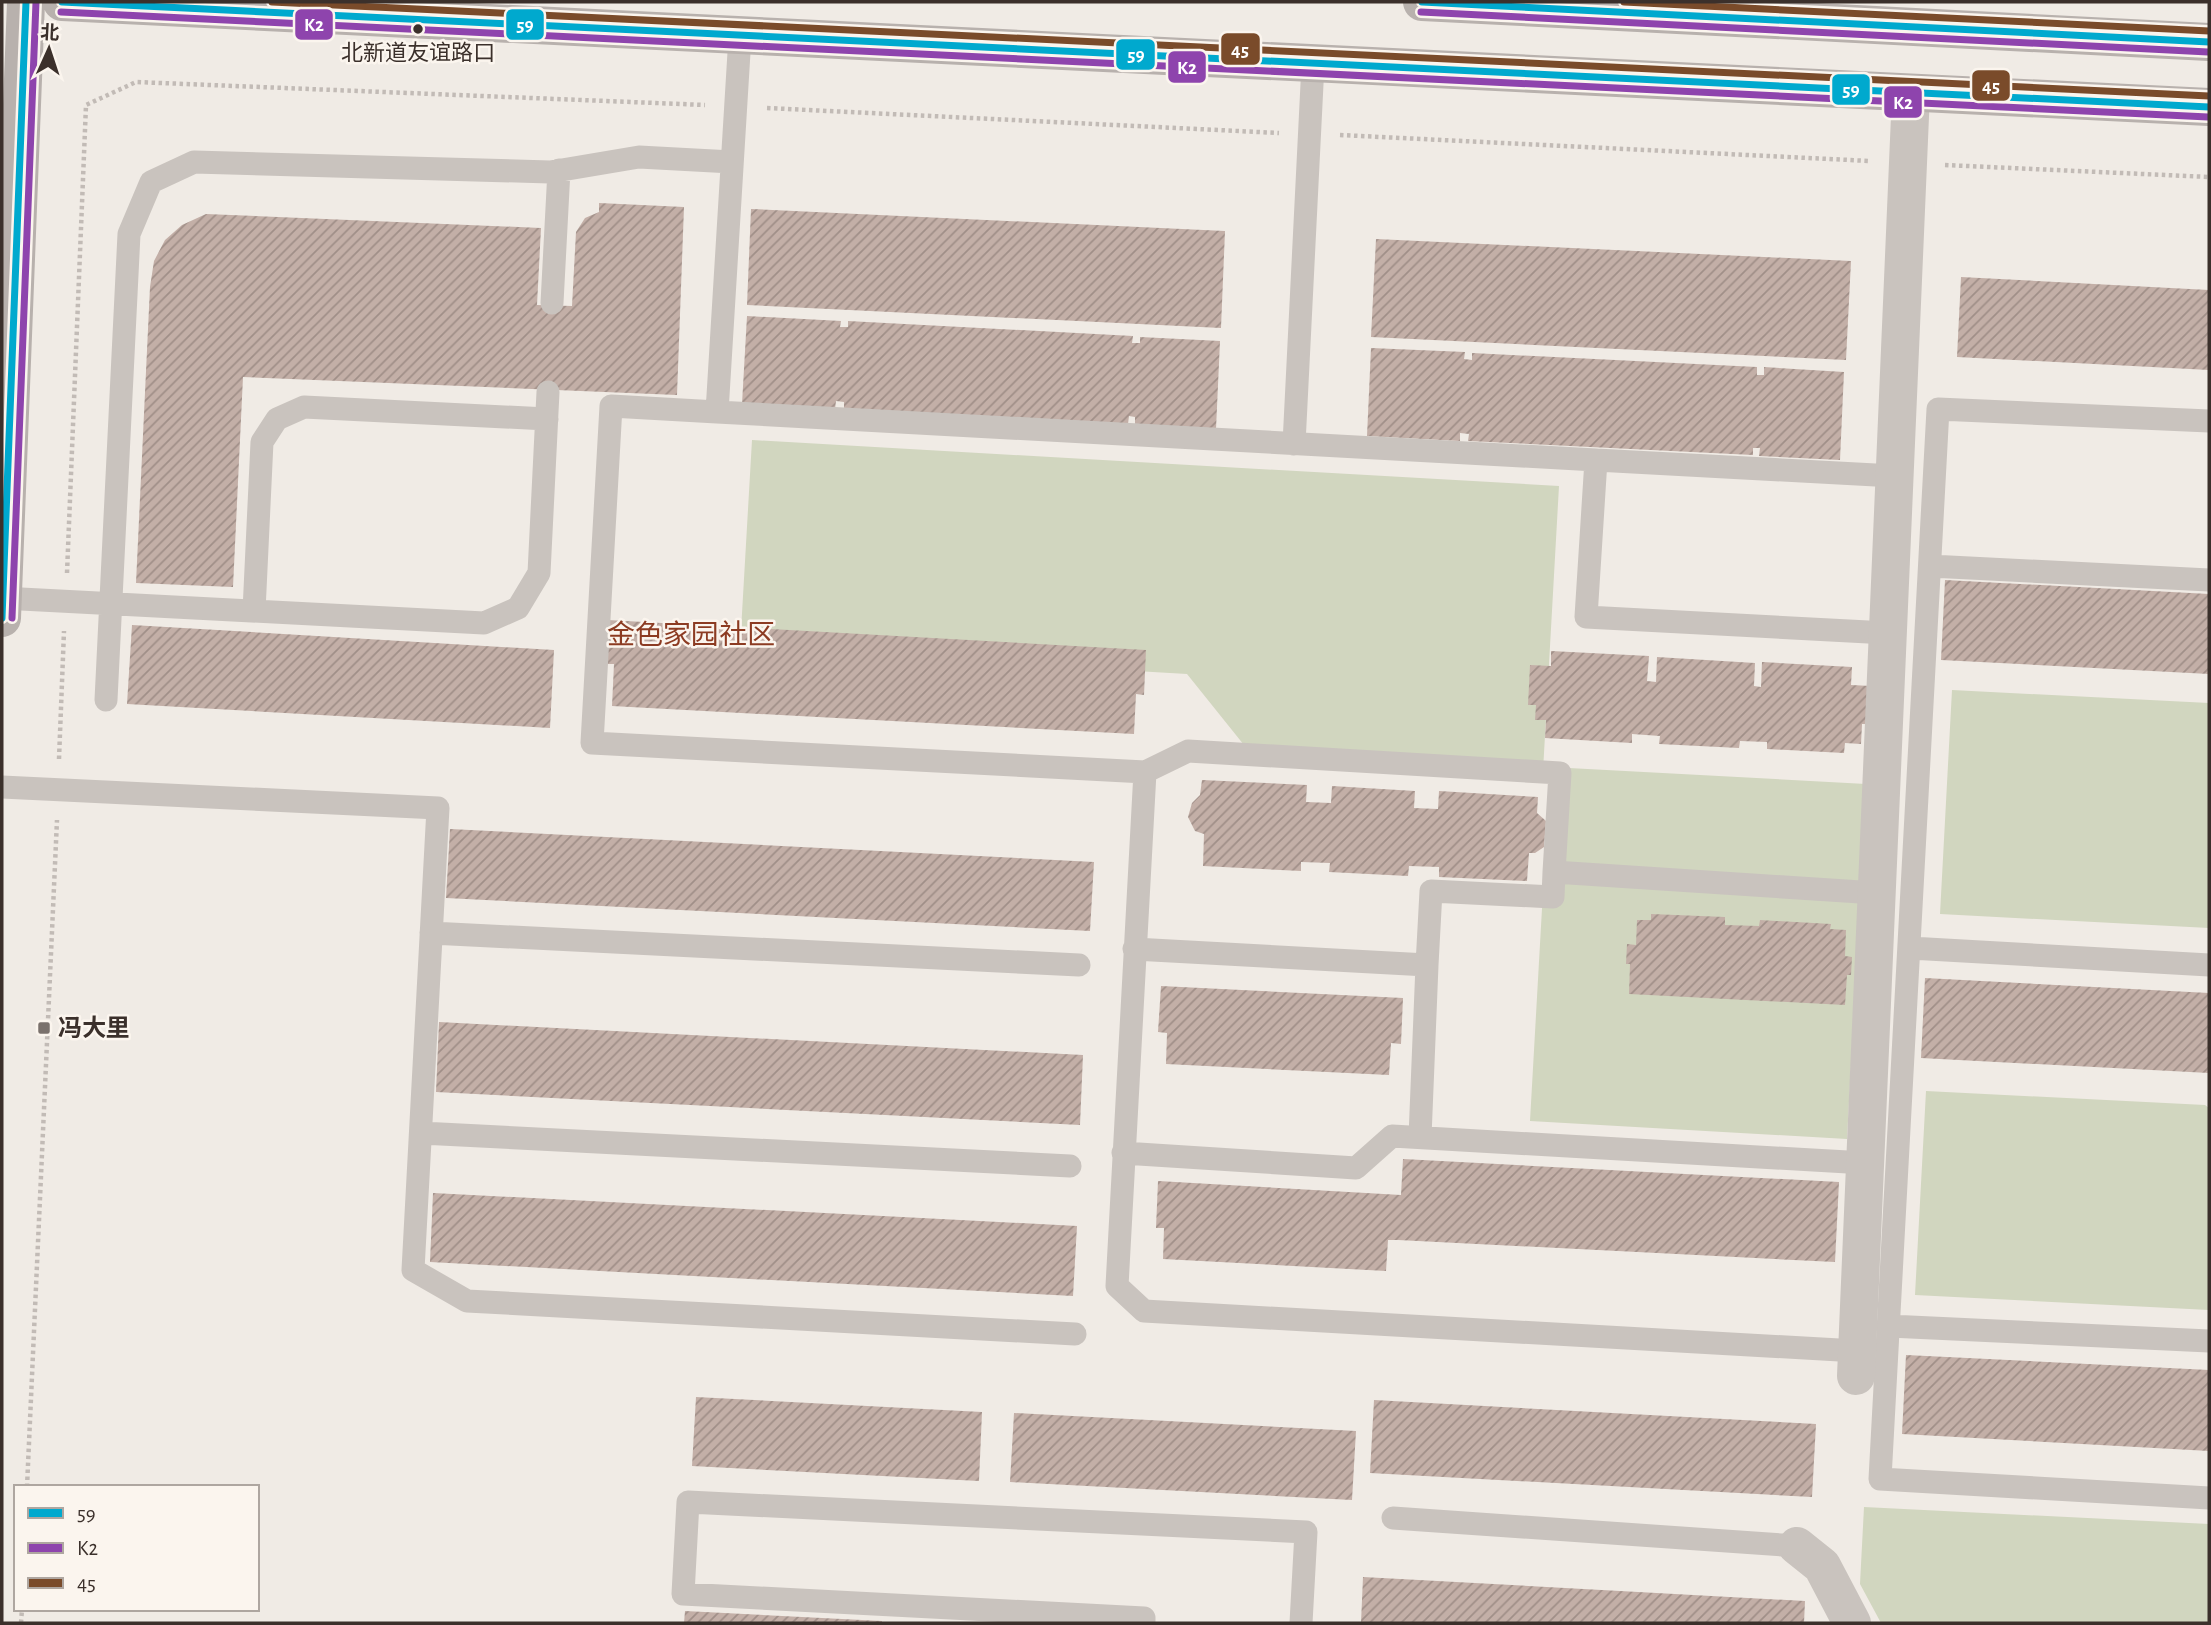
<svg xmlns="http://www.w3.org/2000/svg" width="2211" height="1625" viewBox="0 0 2211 1625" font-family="'Alegreya Sans','Noto Sans SC',sans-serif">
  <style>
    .green { fill: #d1d6bf }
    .building { fill: url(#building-hatch) }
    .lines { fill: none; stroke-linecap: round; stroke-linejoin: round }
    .path { stroke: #c2bbb6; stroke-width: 4.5; stroke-dasharray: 3.5 3.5; stroke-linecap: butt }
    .service { stroke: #c9c3be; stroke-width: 23 }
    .minor { stroke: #c9c3be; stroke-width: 38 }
    .primary { stroke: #b8b1ad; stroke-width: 38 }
    .bus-1-casing { stroke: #fbf5ee; stroke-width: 12 }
    .bus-2-casing { stroke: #fbf5ee; stroke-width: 12 }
    .bus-3-casing { stroke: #fbf5ee; stroke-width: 12 }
    .bus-1 { stroke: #00a9ce; stroke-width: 7 }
    .bus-2 { stroke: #8e44ad; stroke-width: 7 }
    .bus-3 { stroke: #7a4b2a; stroke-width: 7 }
    .bus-dot { fill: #3b302b; stroke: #fbf5ee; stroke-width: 2.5 }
    .poi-dot { fill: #7a716c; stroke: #fbf5ee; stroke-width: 2.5 }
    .labels { text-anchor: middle; stroke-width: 5; stroke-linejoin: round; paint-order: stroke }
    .bus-label { font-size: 22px; fill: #3b302b; stroke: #fbf5ee }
    .poi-label { font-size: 24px; font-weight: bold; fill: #3b302b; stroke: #fbf5ee; text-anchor: start }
    .quarter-label { font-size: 28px; fill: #8c3b22; stroke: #fbf5ee }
    .line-badge { stroke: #fbf5ee; stroke-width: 2.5 }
    .badge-label { font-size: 19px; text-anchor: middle; font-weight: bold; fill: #fff }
  </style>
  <defs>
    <pattern id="building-hatch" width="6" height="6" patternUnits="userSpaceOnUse" patternTransform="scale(1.75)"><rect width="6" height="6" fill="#c3afa7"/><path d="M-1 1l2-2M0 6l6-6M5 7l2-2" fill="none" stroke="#a08f88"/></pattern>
  </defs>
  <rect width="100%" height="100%" fill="#f0ebe5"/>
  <path class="green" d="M752,440L1559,486L1543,771L1252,755L1187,674L740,648Z
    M1952,690L2209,703V928L1940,914Z
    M1550,767L1866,784L1847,1139L1530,1121Z
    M1926,1091L2205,1105L2209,1108V1310L1915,1295Z
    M1864,1507L2209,1524V1623H1881L1860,1584Z"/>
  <path class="building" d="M599,203L684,207L677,395L243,377L233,587L136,583L150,287L154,261L165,240L182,225L206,214L541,228L537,305L572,306L576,232L585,218L599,212Z
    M751,209L1225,231L1221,328L747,305Z
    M1376,239L1851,261L1846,360L1371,337Z
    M1961,277L2209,290V370L1957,357Z
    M747,316L841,321L840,327H848V321L1133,336L1132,343H1140V337L1220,341L1216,429L1135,425V417L1129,416L1128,424L844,410V402L836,401L835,409L742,404Z
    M1371,348L1465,352L1464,359L1472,360V353L1757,367V375H1764V367L1844,372L1840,460L1759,456L1760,448H1753V455L1468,441L1469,434L1460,433V441L1367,436Z
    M1945,580L2209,594V674L1941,660Z
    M608,620L1146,650L1144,695L1136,694L1134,734L612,706L614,664H606Z
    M132,625L554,650L550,728L127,704Z
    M1551,651L1649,656L1647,681L1656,682L1657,657L1755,663L1754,686L1761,687L1762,662L1852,667L1851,685L1871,686L1869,724H1862L1861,744L1845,743L1844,753L1767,749V742L1740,741L1739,748L1659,744L1660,736L1632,734V743L1545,738L1546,720H1535L1536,705H1528L1530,665L1551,666Z
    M1202,780L1307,785L1306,802L1331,803L1332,786L1415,791L1414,808L1438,809L1439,791L1538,797L1537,813L1546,821L1544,847L1535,853H1529L1527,881L1439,877V867L1409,866L1408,876L1329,872L1330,863L1301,862V871L1203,866L1204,834L1195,831L1188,817L1192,803L1200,795Z
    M450,829L1094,862L1090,931L446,898Z
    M1651,914L1725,917V925L1759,926L1760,920L1831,924L1830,929L1846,930L1845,956L1852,957L1851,975H1847L1845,1005L1629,994L1630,964H1626L1627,944L1636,945L1637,920H1651Z
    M1925,978L2209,993V1073L1921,1058Z
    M1161,986L1403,998L1401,1044L1391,1043L1389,1075L1166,1064L1167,1033L1158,1032Z
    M439,1022L1083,1055L1080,1125L436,1092Z
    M1403,1159L1839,1182L1835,1262L1398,1240H1388L1386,1271L1163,1259L1164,1228H1156L1158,1181L1401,1195Z
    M433,1193L1077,1226L1073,1296L430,1262Z
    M1906,1355L2209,1370V1451L1902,1434Z
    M696,1397L982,1412L979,1481L692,1466Z
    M1374,1400L1816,1424L1812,1497L1370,1473Z
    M1014,1413L1356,1431L1352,1500L1010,1482Z
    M1363,1577L1805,1601L1804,1623H1361Z
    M685,1611L882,1621V1623H684Z"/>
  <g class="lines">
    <path class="path" d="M767,108L1279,133
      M1340,135L1870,161
      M1945,165L2209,177
      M67,573L86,105L136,82L705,105
      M59,759L64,631
      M27,1487L57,820
      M21,1623L22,1609"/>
    <path class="service" d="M740,36L717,412L1596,460L1586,617L1887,633
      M552,303L559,170
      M717,412L611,406L592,743L1145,772L1117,1286L1144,1311L1857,1351
      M2209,421L1938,409L1880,1479L2209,1498
      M1294,444L1313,64
      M1596,460L1894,476
      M1930,566L2209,580
      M2,598L484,623L518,608L539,573L548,392
      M254,611L262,442L277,419L304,407L547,419
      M106,700L129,234L151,182L194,162L550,172L639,157L732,162
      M1145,772L1188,751L1560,773L1554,872L1876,893
      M2,787L438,808L413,1270L467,1301L1075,1334
      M431,933L1079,965
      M1910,948L2209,965
      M1134,949L1427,965L1431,891L1553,897L1554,872
      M421,1133L1070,1166
      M1420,1137L1427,965
      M1123,1153L1356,1168L1392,1136L1865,1163
      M1889,1326L2209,1341
      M1393,1518L1797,1546
      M1144,1623V1618L683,1594L688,1502L1306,1532L1301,1623"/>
    <path class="minor" d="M1856,1376L1911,93
      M1797,1546L1822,1566L1852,1623"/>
    <path class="primary" d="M62,2L2209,107
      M1422,2L2209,42
      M2,618L26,2"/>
    <g class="bus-1-casing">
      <path id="bus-1" d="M62,2L2209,107
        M1422,2L2209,42
        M2,618L26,2"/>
    </g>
    <g class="bus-2-casing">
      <path id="bus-2" d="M61,12L2208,117
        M1421,12L2208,52
        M12,618L36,2"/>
    </g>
    <g class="bus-3-casing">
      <path id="bus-3" d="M272,2L2209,96
        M1624,2L2209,31"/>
    </g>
    <use href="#bus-1" class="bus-1"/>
    <use href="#bus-2" class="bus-2"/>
    <use href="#bus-3" class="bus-3"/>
  </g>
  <circle class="bus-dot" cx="418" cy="29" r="6"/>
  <rect class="poi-dot" x="37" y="1021" width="14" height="14" rx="3.5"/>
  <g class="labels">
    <g class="bus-label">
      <text x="418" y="60">北新道友谊路口</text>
    </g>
    <g class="poi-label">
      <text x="58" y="1036">冯大里</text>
    </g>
    <g class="quarter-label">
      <text x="691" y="644">金色家园社区</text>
    </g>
  </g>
  <g class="line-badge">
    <rect x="294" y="8" width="40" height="33" rx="7" fill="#8e44ad"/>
    <rect x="505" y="8" width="40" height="33" rx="7" fill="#00a9ce"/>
    <rect x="1220" y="32" width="41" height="34" rx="7" fill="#7a4b2a"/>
    <rect x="1115" y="38" width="41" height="33" rx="7" fill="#00a9ce"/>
    <rect x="1167" y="50" width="40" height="34" rx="7" fill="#8e44ad"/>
    <rect x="1971" y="69" width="40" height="33" rx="7" fill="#7a4b2a"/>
    <rect x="1831" y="73" width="40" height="33" rx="7" fill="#00a9ce"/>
    <rect x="1883" y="85" width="40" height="34" rx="7" fill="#8e44ad"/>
  </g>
  <g class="badge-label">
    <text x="314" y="31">K2</text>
    <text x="525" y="31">59</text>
    <text x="1240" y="56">45</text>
    <text x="1136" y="61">59</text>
    <text x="1187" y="74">K2</text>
    <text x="1991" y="92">45</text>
    <text x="1851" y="96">59</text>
    <text x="1903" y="109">K2</text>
  </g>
  <rect width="2211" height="1625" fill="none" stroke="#3b302b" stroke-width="7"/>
  <rect x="14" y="1485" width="245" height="126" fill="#fbf5ee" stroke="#aea6a0" stroke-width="2"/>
  <rect x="28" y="1508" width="35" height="10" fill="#00a9ce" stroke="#aea6a0" stroke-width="2"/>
  <text x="77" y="1520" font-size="21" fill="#3b302b">59</text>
  <rect x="28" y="1543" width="35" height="10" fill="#8e44ad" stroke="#aea6a0" stroke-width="2"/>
  <text x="77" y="1555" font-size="21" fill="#3b302b">K2</text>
  <rect x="28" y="1578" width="35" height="10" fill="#7a4b2a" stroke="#aea6a0" stroke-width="2"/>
  <text x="77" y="1590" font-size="21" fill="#3b302b">45</text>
  <g transform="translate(49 49) rotate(3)" stroke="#fbf5ee" stroke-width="5" paint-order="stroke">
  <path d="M0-5L12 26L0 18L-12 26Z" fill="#3b302b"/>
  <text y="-10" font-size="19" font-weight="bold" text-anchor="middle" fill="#3b302b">北</text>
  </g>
</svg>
